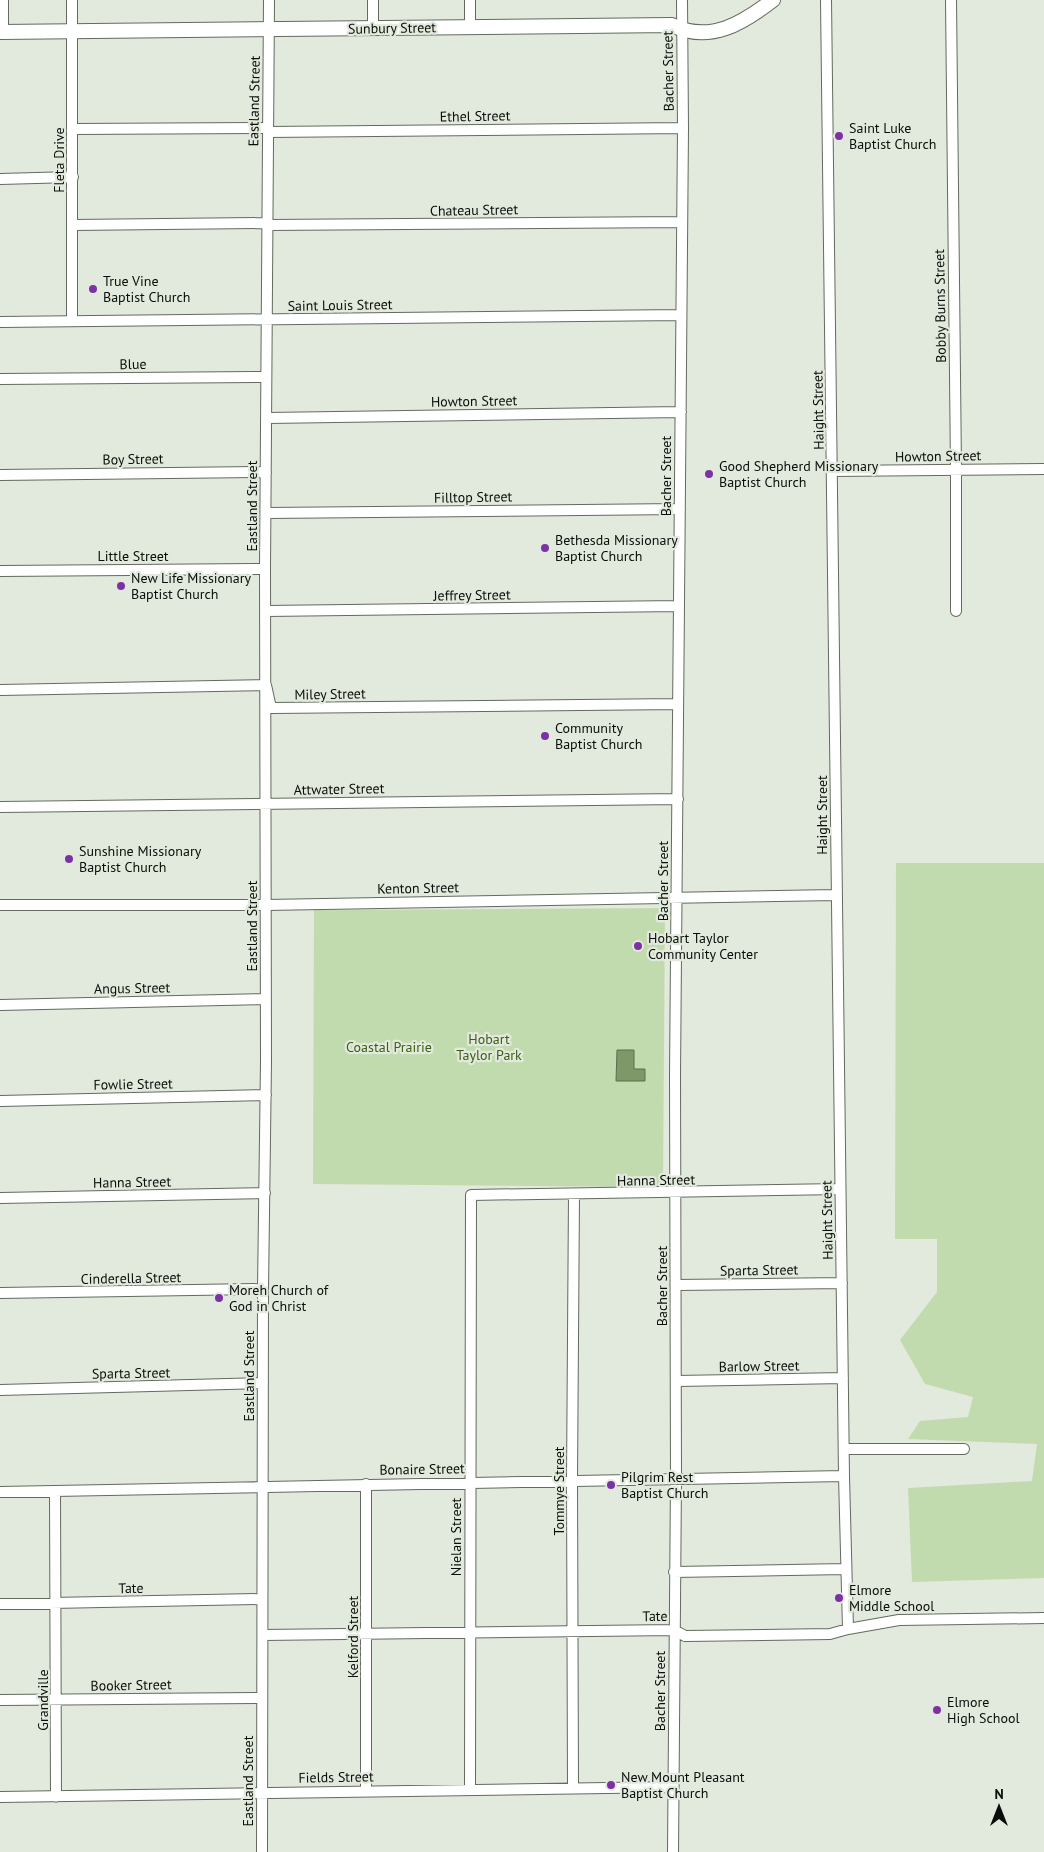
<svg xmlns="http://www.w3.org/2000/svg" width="1044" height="1852" viewBox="0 0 1044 1852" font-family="'PT Sans',sans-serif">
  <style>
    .green { fill: #c2dbae }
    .water { fill: #7e9967; stroke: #5b6f4b }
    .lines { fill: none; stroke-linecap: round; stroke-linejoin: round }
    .street-casing { stroke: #646a5f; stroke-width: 12 }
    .secondary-casing { stroke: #646a5f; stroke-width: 16 }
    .street { stroke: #fff; stroke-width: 10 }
    .secondary { stroke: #fff; stroke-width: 14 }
    .poi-dot { fill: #7c32a4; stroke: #e2e9dd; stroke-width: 2 }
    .labels { text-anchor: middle; stroke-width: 4.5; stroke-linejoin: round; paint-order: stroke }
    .street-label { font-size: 14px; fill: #0a0d09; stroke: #e2e9dd }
    .poi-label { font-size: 14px; fill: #0a0d09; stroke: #e2e9dd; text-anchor: start }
    .park-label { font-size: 14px; fill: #3c5d13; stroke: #e2e9dd }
  </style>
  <rect width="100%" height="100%" fill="#e2e9dd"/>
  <path class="green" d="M896,863H1044V1578L912,1582L908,1488L1032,1481L1037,1444L908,1439L920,1421L968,1417L973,1397L925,1384L900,1340L937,1292V1239H895Z
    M665,908L663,1187L313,1184L314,910Z"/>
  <path class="water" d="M617,1050H634V1069H645V1081H616Z"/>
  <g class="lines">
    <g class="street-casing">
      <path id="street" d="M373,0V29
        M470,0V27
        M826,0L844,1476L848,1629
        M951,0L956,469V611
        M3,31V0
        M73,129L268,128
        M268,132L683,128
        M0,179L73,177
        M72,225L267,223
        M267,225L682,222
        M72,321V0
        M0,322L681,315
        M0,379L266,377
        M267,418L681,412
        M832,471L1044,469
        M0,475L266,472
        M266,513L680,509
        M0,571L265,569
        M266,611L679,606
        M0,690L266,685L271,708L678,704
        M0,807L678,799
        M0,905H266L836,895
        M0,1005L265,999
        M0,1101L266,1095
        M0,1198L265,1193
        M676,1285L842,1283
        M0,1293L263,1289
        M676,1381L843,1378
        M0,1390L263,1383
        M844,1449H964
        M55,1491L56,1797
        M0,1492L844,1476
        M674,1572L845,1569
        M0,1604L262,1599
        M263,1635L674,1630L685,1636L830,1634L848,1629L899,1620L1044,1618
        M0,1700L261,1698
        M573,1787L572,1480L574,1195
        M470,1788L471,1195L840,1189
        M366,1790V1484
        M0,1797L673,1787
        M262,1852L263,1289L266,1062L265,569L269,0
        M673,1852L676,1479L675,1075L683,128L682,0"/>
    </g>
    <g class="secondary-casing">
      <path id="secondary" d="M0,32L672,25C710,44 743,23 773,0"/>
    </g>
    <use href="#street" class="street"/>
    <use href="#secondary" class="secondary"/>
  </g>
  <g class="poi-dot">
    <circle cx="839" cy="136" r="5"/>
    <circle cx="93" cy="289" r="5"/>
    <circle cx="709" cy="474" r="5"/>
    <circle cx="545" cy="548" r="5"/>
    <circle cx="121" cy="586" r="5"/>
    <circle cx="545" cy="736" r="5"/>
    <circle cx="69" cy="859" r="5"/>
    <circle cx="638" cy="946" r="5"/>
    <circle cx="219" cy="1298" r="5"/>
    <circle cx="611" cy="1485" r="5"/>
    <circle cx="839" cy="1598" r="5"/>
    <circle cx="937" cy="1710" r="5"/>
    <circle cx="611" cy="1785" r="5"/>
  </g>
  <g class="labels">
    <g class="street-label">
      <text transform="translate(392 28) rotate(-1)" y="5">Sunbury Street</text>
      <text transform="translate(668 71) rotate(-91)" y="5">Bacher Street</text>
      <text transform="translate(254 101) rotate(-89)" y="5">Eastland Street</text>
      <text transform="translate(475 116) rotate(-1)" y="5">Ethel Street</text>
      <text transform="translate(59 160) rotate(-90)" y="5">Fleta Drive</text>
      <text transform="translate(474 210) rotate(-1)" y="5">Chateau Street</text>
      <text transform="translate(340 305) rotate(-1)" y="5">Saint Louis Street</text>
      <text transform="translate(940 306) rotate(-91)" y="5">Bobby Burns Street</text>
      <text transform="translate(133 364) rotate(-1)" y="5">Blue</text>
      <text transform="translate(474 401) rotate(-1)" y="5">Howton Street</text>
      <text transform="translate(818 410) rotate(-91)" y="5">Haight Street</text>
      <text transform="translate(938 456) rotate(-1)" y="5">Howton Street</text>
      <text transform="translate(133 459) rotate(-1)" y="5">Boy Street</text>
      <text transform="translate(666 476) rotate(-90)" y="5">Bacher Street</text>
      <text transform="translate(473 497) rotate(-1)" y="5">Filltop Street</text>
      <text transform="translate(252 506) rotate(-90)" y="5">Eastland Street</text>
      <text x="133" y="561">Little Street</text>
      <text transform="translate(472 595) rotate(-1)" y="5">Jeffrey Street</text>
      <text transform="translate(330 694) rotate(-1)" y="5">Miley Street</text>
      <text transform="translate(339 789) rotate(-1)" y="5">Attwater Street</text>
      <text transform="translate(822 815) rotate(-90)" y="5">Haight Street</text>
      <text transform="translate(663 881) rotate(-90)" y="5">Bacher Street</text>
      <text transform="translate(418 888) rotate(-1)" y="5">Kenton Street</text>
      <text transform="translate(252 926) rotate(-90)" y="5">Eastland Street</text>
      <text transform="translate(132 988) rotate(-1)" y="5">Angus Street</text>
      <text transform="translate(133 1084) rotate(-1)" y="5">Fowlie Street</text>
      <text transform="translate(656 1180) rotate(-1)" y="5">Hanna Street</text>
      <text transform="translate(132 1182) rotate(-1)" y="5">Hanna Street</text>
      <text transform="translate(827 1220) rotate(-91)" y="5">Haight Street</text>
      <text transform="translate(759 1270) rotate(-1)" y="5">Sparta Street</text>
      <text transform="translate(131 1278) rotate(-1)" y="5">Cinderella Street</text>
      <text transform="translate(662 1286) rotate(-90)" y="5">Bacher Street</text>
      <text transform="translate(759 1366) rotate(-1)" y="5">Barlow Street</text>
      <text transform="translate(131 1373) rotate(-1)" y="5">Sparta Street</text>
      <text transform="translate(249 1376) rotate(-90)" y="5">Eastland Street</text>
      <text transform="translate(422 1469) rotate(-1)" y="5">Bonaire Street</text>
      <text transform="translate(559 1491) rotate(-90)" y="5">Tommye Street</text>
      <text transform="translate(456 1537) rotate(-90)" y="5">Nielan Street</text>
      <text transform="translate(131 1588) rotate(-1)" y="5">Tate</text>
      <text transform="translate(655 1616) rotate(-1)" y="5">Tate</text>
      <text transform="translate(353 1637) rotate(-90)" y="5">Kelford Street</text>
      <text transform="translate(131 1685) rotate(-1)" y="5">Booker Street</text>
      <text transform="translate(660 1691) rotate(-90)" y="5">Bacher Street</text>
      <text transform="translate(43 1700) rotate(-90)" y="5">Grandville</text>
      <text transform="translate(336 1777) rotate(-1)" y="5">Fields Street</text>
      <text transform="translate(248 1781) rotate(-90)" y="5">Eastland Street</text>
    </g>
    <g class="poi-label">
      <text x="849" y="133">Saint Luke<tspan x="849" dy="16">Baptist Church</tspan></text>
      <text x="103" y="286">True Vine<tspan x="103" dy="16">Baptist Church</tspan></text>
      <text x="719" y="471">Good Shepherd Missionary<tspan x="719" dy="16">Baptist Church</tspan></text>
      <text x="555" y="545">Bethesda Missionary<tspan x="555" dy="16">Baptist Church</tspan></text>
      <text x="131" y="583">New Life Missionary<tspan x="131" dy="16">Baptist Church</tspan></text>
      <text x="555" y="733">Community<tspan x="555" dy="16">Baptist Church</tspan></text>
      <text x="79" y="856">Sunshine Missionary<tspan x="79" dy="16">Baptist Church</tspan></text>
      <text x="648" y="943">Hobart Taylor<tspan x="648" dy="16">Community Center</tspan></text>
      <text x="229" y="1295">Moreh Church of<tspan x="229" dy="16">God in Christ</tspan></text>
      <text x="621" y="1482">Pilgrim Rest<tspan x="621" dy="16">Baptist Church</tspan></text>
      <text x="849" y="1595">Elmore<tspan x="849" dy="16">Middle School</tspan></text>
      <text x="947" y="1707">Elmore<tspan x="947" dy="16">High School</tspan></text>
      <text x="621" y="1782">New Mount Pleasant<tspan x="621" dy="16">Baptist Church</tspan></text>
    </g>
    <g class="park-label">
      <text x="489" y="1044">Hobart<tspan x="489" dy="16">Taylor Park</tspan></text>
      <text x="389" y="1052">Coastal Prairie</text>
    </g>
  </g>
  <g transform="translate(999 1807)" stroke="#e2e9dd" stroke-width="4" paint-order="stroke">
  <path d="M0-4L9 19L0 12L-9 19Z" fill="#0a0d09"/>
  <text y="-8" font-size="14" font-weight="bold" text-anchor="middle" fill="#0a0d09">N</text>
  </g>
</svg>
